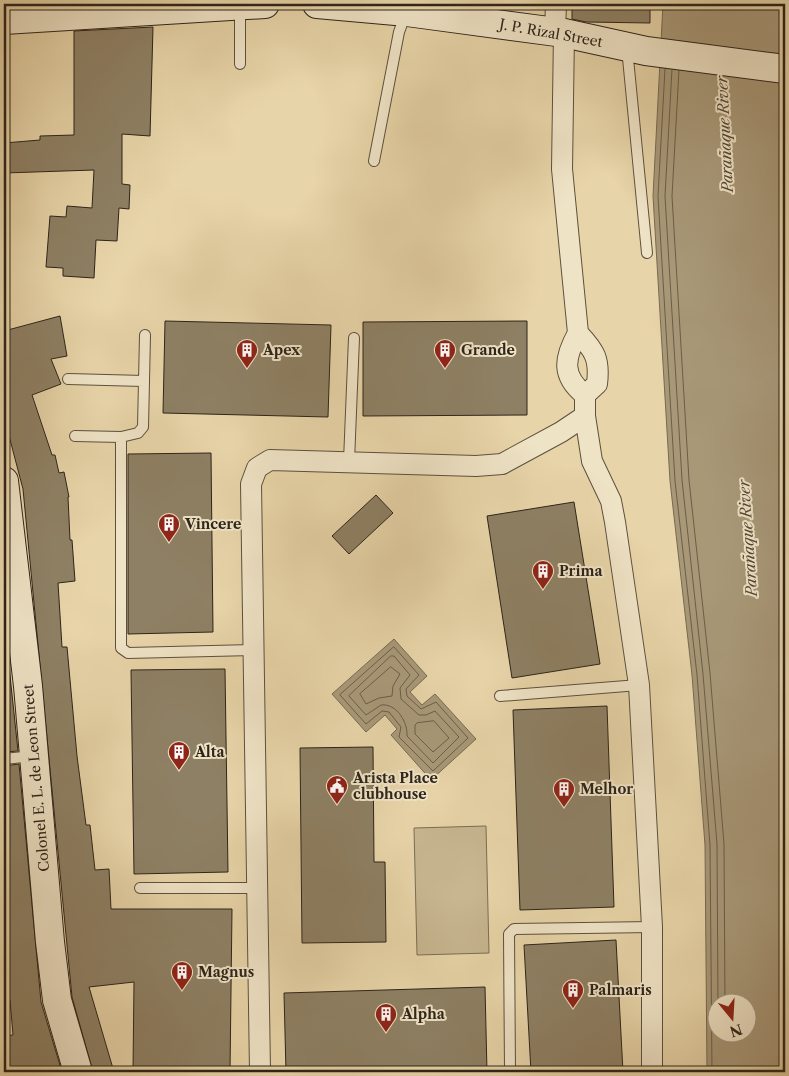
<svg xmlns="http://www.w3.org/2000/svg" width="789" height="1076" viewBox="0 0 789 1076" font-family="'Libre Caslon Text',serif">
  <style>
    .green { fill: #c7b690; stroke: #7a6d55 }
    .water { fill: #a89878; stroke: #776a52; fill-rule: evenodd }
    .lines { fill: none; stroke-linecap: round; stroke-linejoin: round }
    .shore { stroke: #6a5e49; stroke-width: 1 }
    .building { fill: #8e8064; stroke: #2d241a }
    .lane-casing { stroke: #5c503e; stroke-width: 12 }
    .street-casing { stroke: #5c503e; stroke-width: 22 }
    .secondary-casing { stroke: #2d241a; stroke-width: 30 }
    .lane { stroke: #efe3c6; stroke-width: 10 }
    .street { stroke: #efe3c6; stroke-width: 20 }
    .secondary { stroke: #efe3c6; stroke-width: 28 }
    .labels { text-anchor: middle; stroke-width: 4; stroke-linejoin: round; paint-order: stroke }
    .street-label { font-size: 14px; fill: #2d241a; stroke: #efe3c6 }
    .poi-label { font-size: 14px; font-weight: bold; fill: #2d241a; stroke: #efe3c6; text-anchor: start }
    .water-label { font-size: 15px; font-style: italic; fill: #524736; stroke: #efe3c6 }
  </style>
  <rect width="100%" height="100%" fill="#e7d4a8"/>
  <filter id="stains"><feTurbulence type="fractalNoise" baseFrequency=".004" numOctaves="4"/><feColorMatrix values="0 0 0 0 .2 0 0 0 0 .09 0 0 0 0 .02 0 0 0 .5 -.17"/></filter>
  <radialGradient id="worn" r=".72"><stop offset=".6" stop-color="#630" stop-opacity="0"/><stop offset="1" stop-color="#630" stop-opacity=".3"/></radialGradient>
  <path class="green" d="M486,826L489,953L417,955L414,828Z"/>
  <path class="water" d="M663,4H785V1072H707L705,845L692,675L670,481L653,196ZM716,1004H746V1034H716Z
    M394,639L427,676L410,692L422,705L435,694L476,739L431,780L391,735L397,729L385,715L366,732L332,694Z"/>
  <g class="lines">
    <path class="shore" d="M665,69L658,196L675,481L697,675L710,845L712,1072
      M672,69L665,196L682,480L703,674L717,844L718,1004
      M679,70L672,196L689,480L710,673L724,844L725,1004
      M394,647L419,675L406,689L407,696L421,709L436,702L468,738L433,771L399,737L401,727L389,712L382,711L366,724L340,695Z
      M391,656H394L410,675L400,688L401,699L419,715H426L435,711L459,737L433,763L407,736C408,723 397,703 381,705L366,715L349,696Z
      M391,667L400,674L393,686L392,696L379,698L366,704L360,694Z
      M434,721L449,738L433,752L415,734V725L417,723Z"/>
  </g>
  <path class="building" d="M572,4H650V23L586,22L572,19Z
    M153,27L150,136L122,134V184L130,185L129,209L119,208L117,241L96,240L94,278L63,276V268L46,267L50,216L66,217L67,206L92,208L94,170L4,173V143L40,140V136L74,135V31Z
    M60,316L67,356L51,359L61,384L32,395L52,455H55L59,473L64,472L69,497H68L70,540H72L75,581L58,583L62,647H67L77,756L86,825H90L95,870L109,869L111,909H232L230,1072H133L134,982L89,987L114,1072H93L72,997L23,489L8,432L4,434V331Z
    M165,321L331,325L328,417L163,413Z
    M527,321V415L363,416V322Z
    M211,453L213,632L128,634V454Z
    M376,495L393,513L349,554L332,536Z
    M574,502L600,664L512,678L487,516Z
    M4,619L18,751L4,752Z
    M225,669L228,872L134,874L131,670Z
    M607,706L614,907L520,910L513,710Z
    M373,747L374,862H385L386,942L302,943L300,748Z
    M19,764L41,1002L62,1072H4V1036L13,1035L10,1000H4V766Z
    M616,940L623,1072H531L524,945Z
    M485,987L487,1072H286L284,993Z"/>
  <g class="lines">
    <g class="lane-casing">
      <path id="lane" d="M240,6V64
        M627,48L647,253
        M374,161L399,32L406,13
        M145,335L143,427L138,433L121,437V648L128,653L253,650
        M68,379L144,381
        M75,436L121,437
        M349,461L354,338
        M500,696L639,685
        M4,759L33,756
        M140,888H256
        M510,1072L509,934L514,929L652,927"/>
    </g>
    <g class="street-casing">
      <path id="street" d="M555,32L556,4
        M564,33L562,169L578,333C564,358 561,376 585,395
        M578,333C595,351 600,359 597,384L585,395V416L592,461L611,501L615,522L639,685L652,927V1072
        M260,1072L251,484L257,468L270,460L476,466L502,464L561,432L585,416"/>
    </g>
    <g class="secondary-casing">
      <path id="secondary" d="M317,4L407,12L564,33L646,51L785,69
        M4,20L265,4
        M4,481L28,686L50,942L57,1000L78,1072"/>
    </g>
    <use href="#lane" class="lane"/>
    <use href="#street" class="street"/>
    <use href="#secondary" class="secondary"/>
  </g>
  <defs>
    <g id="building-pin" transform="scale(1.125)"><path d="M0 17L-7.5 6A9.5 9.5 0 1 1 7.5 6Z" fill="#8f2418" stroke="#efe3c6"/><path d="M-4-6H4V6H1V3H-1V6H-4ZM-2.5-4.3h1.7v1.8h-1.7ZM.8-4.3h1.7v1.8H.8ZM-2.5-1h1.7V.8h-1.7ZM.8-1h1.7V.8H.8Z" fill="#fff"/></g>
    <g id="civic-pin" transform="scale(1.125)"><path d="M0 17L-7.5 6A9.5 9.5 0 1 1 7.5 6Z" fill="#8f2418" stroke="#efe3c6"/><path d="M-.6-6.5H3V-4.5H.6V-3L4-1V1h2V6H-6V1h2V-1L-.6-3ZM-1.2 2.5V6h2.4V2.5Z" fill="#fff"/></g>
  </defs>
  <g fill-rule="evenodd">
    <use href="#building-pin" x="247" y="350"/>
    <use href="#building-pin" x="445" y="350"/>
    <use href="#building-pin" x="169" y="524"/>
    <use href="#building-pin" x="543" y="571"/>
    <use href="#building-pin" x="179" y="752"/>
    <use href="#civic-pin" x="337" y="786"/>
    <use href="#building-pin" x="564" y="789"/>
    <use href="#building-pin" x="182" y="972"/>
    <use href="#building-pin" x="573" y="990"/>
    <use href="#building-pin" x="386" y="1014"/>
  </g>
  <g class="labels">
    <g class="street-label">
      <text transform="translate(551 33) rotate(10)" y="5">J. P. Rizal Street</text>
      <text transform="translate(36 778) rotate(-95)" y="5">Colonel E. L. de Leon Street</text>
    </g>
    <g class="poi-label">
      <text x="263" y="355">Apex</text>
      <text x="461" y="355">Grande</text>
      <text x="185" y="529">Vincere</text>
      <text x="559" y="576">Prima</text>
      <text x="195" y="757">Alta</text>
      <text x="353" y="783">Arista Place<tspan x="353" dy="16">clubhouse</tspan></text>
      <text x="580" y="794">Melhor</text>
      <text x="198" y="977">Magnus</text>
      <text x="589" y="995">Palmaris</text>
      <text x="402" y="1019">Alpha</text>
    </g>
    <g class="water-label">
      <text transform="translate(725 134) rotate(-93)" y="5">Parañaque River</text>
      <text transform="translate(748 538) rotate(-94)" y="5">Parañaque River</text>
    </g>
  </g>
  <rect width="789" height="1076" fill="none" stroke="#e7d4a8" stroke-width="20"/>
  <rect x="5" y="5" width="779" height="1066" fill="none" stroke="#2d241a" stroke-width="2.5"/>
  <rect x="10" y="10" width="769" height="1056" fill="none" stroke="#2d241a"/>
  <g transform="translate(732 1018) rotate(162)"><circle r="24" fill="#efe3c6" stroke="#a19781"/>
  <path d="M0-4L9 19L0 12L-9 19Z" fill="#8f2418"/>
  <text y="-8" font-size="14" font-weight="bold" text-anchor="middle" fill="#2d241a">N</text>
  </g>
  <rect width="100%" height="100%" filter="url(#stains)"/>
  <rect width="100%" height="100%" fill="url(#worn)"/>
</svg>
